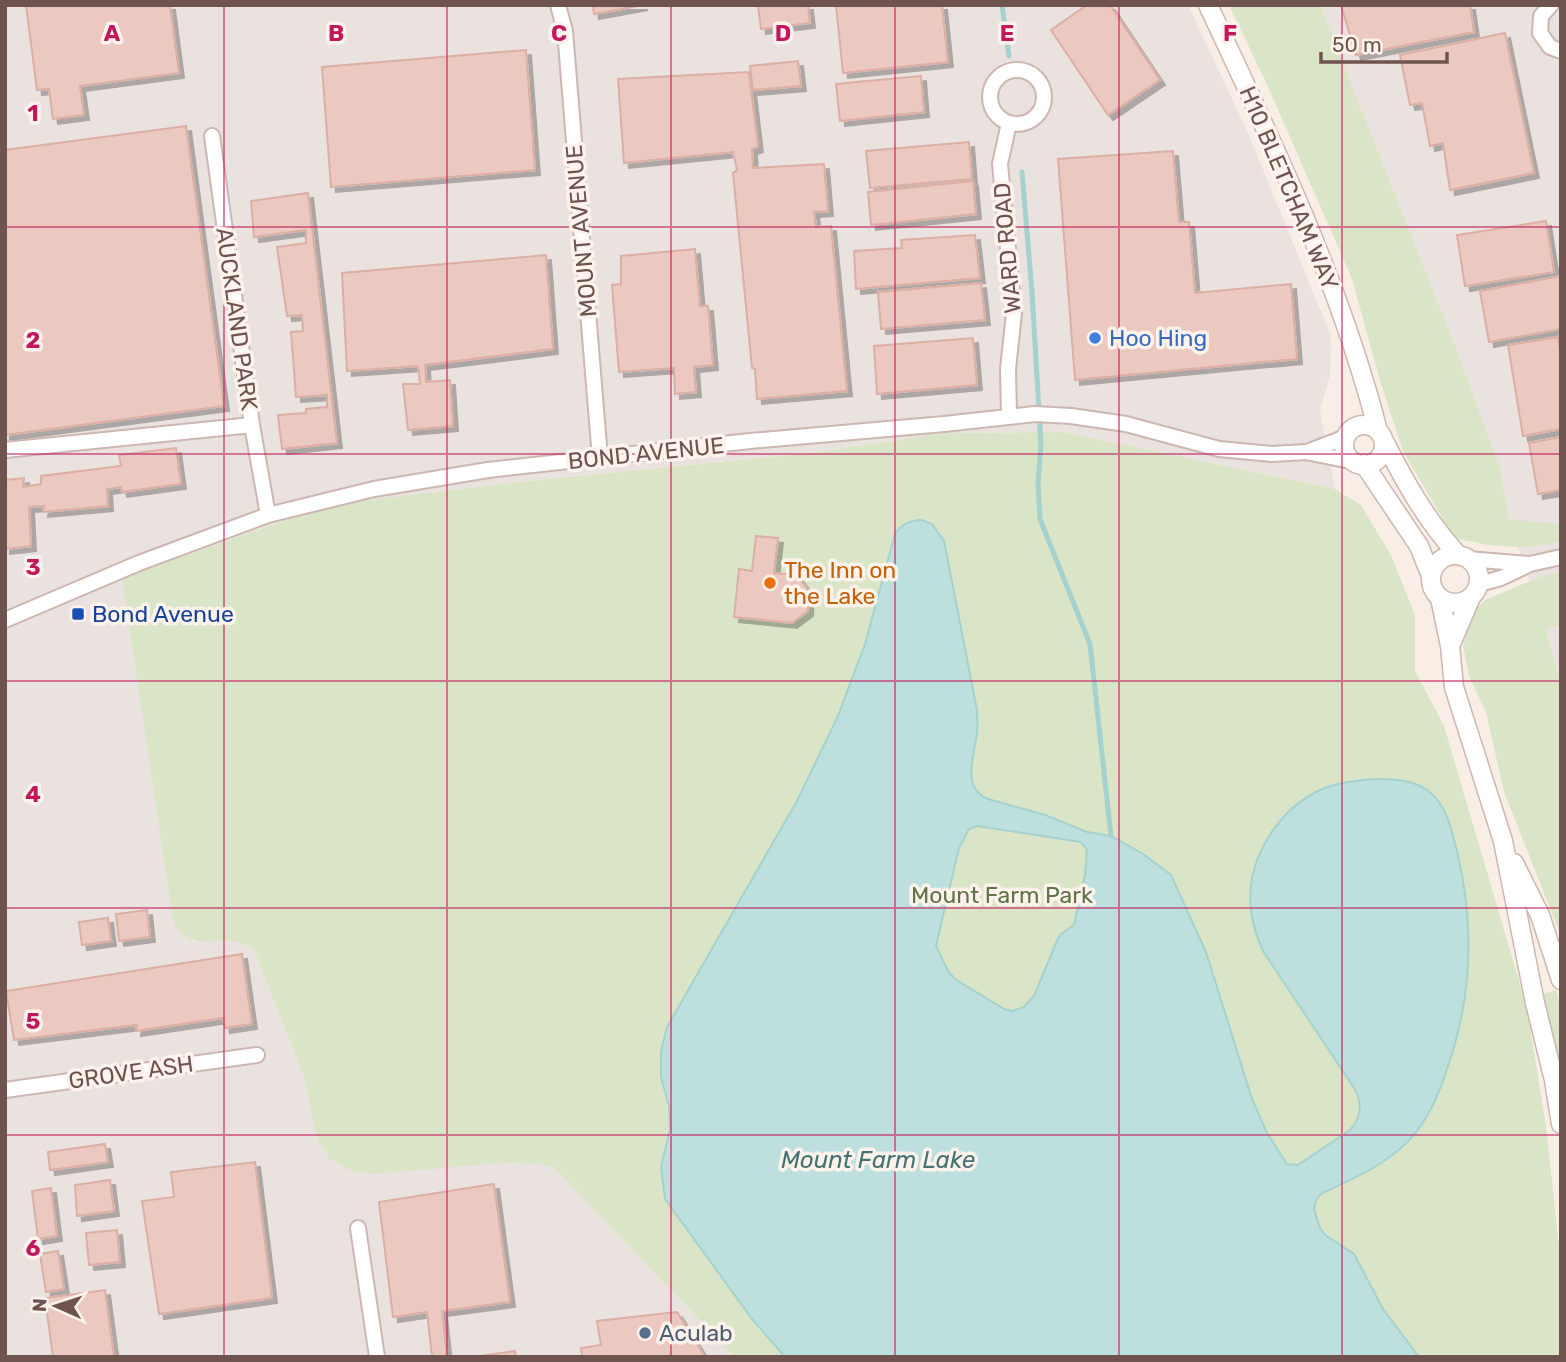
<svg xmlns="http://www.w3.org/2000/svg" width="1566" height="1362" viewBox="0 0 1566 1362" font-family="Rubik,sans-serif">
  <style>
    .industrial { fill: #eae2df }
    .green { fill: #d9e5c6 }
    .water { fill: #bde0de; stroke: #a5d1cf; stroke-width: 2; fill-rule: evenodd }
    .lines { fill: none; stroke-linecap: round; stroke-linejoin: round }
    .stream { stroke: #a5d1cf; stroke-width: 5 }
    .building { fill: #ebc9c1; stroke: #dcaea4; stroke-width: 2; filter: url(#shadow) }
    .minor-casing { stroke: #ccb7b1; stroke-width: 18 }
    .tertiary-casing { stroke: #ccb7b1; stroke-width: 21 }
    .minor { stroke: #fff; stroke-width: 14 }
    .tertiary { stroke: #fff; stroke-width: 18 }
    .grid { fill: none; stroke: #c2185b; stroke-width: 2; stroke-opacity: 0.55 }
    .shop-dot { fill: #3f7fe0; stroke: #fdf3ec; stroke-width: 2.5 }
    .food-dot { fill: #e8710a; stroke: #fdf3ec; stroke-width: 2.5 }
    .transit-dot { fill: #1a4fb4; stroke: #fdf3ec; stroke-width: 2.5 }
    .service-dot { fill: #5c6f8a; stroke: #fdf3ec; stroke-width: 2.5 }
    .labels { text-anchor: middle; stroke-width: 7; stroke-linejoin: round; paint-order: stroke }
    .street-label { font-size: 23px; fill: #6f534e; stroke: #fdf3ec }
    .shop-label { font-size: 23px; fill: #366cbe; stroke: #fdf3ec; text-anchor: start }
    .food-label { font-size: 23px; fill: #c56008; stroke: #fdf3ec; text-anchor: start }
    .transit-label { font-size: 23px; fill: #164399; stroke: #fdf3ec; text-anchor: start }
    .park-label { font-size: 23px; fill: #5e7448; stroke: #fdf3ec }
    .service-label { font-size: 23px; fill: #4e5e75; stroke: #fdf3ec; text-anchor: start }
    .water-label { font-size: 24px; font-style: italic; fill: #447371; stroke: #fdf3ec }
    .grid-label { font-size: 23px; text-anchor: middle; font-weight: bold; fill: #c2185b; stroke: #fdf3ec; stroke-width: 7; stroke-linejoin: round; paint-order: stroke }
  </style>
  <defs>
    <filter id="shadow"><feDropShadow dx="5" dy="5" stdDeviation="0" flood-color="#0004"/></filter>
  </defs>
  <rect width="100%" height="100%" fill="#f9eee6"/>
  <path class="industrial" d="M5,5H1188L1249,135L1331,336L1330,375L1320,411L1335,489L1063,432L947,433L810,453L529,481L332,504L122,579L192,941L235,940L246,943L254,950L303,1074L317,1138L500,1163L540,1164L554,1168L735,1357H5Z
    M1320,5H1561V687L1548,635L1509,520L1500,468L1453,340Z"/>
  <path class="green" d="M1229,5H1320L1453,340L1500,468L1509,519L1561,524V540C1528,552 1487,546 1454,538L1403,451L1380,381L1352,279L1268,87Z
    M1063,432L1335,489L1361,505L1392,557L1415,615V671L1444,726L1527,1008L1546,1126L1561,1265L1560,1357H735L554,1168L540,1164L500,1163L371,1174L349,1170L330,1159L317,1138L303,1074L254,950C226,926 189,960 173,920L122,578L332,504L529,481L810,453L947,433Z
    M1561,572V624L1546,629L1561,686V936L1504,792L1486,712L1469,676L1463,646L1472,613L1485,600L1540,577Z
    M1556,990L1561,1011V1066L1543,994Z"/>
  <path class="water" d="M921,520L932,524L944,541L977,710C977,718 978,725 977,733C974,756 961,788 988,799L1045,815L1087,832L1111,836L1143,854L1171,875L1206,952L1252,1099L1267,1133L1287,1164L1298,1165L1350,1130C1361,1118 1362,1106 1356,1091L1263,951C1257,938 1253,925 1251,911C1245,862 1276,811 1320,790C1337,782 1358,780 1377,779C1396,779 1417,780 1432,794C1447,808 1452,831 1457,851C1475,925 1472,998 1447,1069C1440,1091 1431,1113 1417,1131C1392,1163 1356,1177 1321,1194L1316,1200L1314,1209L1320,1228L1325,1235L1354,1254L1383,1309L1419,1357H785L752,1319L665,1199L661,1167L670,1129L669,1106L661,1077V1052L667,1027L797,801L838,716L865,644L895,534C902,524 908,521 921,520ZM977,826L1081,842L1087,850L1085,875L1074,925L1060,935L1056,943L1034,996L1024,1007L1013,1011L1004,1009L955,979L948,971L936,946L959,848L969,829Z"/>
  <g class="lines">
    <path class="stream" d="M1002,5L1009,56
      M1022,172L1032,292L1041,445L1038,483L1040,519L1090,644L1111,836"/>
  </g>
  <path class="building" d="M26,5H170L179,73L80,86L84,115L53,119L49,89L37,90Z
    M593,5H643L594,14Z
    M758,5H808L810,23L761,29Z
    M836,5H942L948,62L843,73Z
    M1087,5H1110L1160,80L1108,115L1051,30Z
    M1341,5H1470L1474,32L1356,55Z
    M1505,33L1534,173L1450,190L1443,143L1430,146L1422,103L1410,105L1400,55Z
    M526,50L535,170L331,187L322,67Z
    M798,61L801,86L753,90L750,66Z
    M749,72L758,147L752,149L753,168L824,164L828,211L814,212L816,227L831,226L847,391L757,399L755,369L752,368L733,173L737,170L733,152L624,163L618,79Z
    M921,76L924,112L840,121L836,84Z
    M186,126L224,406L5,435V150Z
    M969,142L972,179L870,188L866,151Z
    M1173,151L1179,222H1189L1195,293L1291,284L1297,359L1075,380L1058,159Z
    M973,181L976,214L871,225L868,192Z
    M308,193L337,443L282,449L278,415L306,413V409L327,407V395L296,397L291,332L303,331L302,315L287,316L277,247L306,243V230L254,237L251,201Z
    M1546,221L1554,272L1465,286L1457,235Z
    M975,235L980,278L856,289L854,251L902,248L901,240Z
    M695,249L700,306H708L713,365L694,367L696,392L675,394L674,368L619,372L612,285L621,284V256Z
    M546,255L553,349L425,365L426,382L450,380L453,426L408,430L403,384H420L418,366L347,371L342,273Z
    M1561,276V329L1489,342L1480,291Z
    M981,283L985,320L881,329L878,292Z
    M1558,337L1561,356V429L1523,436L1508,345Z
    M973,338L977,385L877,394L874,346Z
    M1561,437V490L1538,494L1529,443Z
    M176,448L181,484L122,492L121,487L107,489L108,506L43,512L44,506L29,507L31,546L5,549V480L24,478L23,487L41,484V476L121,466L119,455Z
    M756,536L778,538L774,573L797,575L809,591L808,611L792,623L734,617L739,569L752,571Z
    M147,910L150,937L119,941L116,914Z
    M108,918L111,941L82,945L79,922Z
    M242,954L252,1024L225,1028L223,1018L136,1031L137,1025L14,1040L6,991Z
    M105,1144L108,1162L50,1170L48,1152Z
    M255,1162L272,1298L159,1314L142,1201L174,1197L171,1172Z
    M110,1180L114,1211L77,1216L75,1185Z
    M494,1184L510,1302L442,1311L447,1357H432L427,1312L393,1317L379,1202Z
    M51,1188L57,1236L38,1239L32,1191Z
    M117,1230L120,1262L89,1265L86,1233Z
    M58,1251L64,1289L46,1292L40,1254Z
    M105,1290L114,1357H53L45,1298Z
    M677,1312L705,1357H582L581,1348L601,1345L597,1321Z
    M515,1351L516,1357H473Z"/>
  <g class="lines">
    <g class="minor-casing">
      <path id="minor" d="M558,5L565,31L600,458
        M1551,5L1541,16L1540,33L1550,47L1561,51
        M990 97a27 27 0 1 1 54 0a27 27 0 1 1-54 0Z
        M1009,123L1000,164L1014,313L1008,369L1009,416
        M252,425L268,515
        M5,450L252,425L212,136
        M1307,452L1346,437
        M1468,559L1530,564L1501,578L1479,584
        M1530,564L1561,557
        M5,620L139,563L268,515L374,489L488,470L750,441L944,424L1035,414L1071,416L1126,424L1219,449L1272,454L1306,452L1355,462
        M5,1090L257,1055
        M358,1228L377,1357"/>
    </g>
    <g class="tertiary-casing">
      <path id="tertiary" d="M1208,5C1273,143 1340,283 1378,431
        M1344 445a20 20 0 1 1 40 0a20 20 0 1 1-40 0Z
        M1383,439C1405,482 1426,520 1458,555
        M1364,464L1419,546L1431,576
        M1431 579a24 24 0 1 1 48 0a24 24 0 1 1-48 0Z
        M1440,598L1450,646L1454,687L1503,841L1535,1003L1554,1080L1561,1124
        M1450,646L1471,597
        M1514,863L1540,915L1561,980"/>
    </g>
    <use href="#minor" class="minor"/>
    <use href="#tertiary" class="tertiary"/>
  </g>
  <path class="grid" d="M224,5V1357M447,5V1357M671,5V1357M895,5V1357M1119,5V1357M1342,5V1357M5,227H1561M5,454H1561M5,681H1561M5,908H1561M5,1135H1561"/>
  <circle class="shop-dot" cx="1095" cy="338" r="7"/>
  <circle class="food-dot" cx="770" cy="583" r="7"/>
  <rect class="transit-dot" x="71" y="607" width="14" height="14" rx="3.5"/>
  <circle class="service-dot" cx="645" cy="1333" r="7"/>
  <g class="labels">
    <g class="street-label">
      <text transform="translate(1289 188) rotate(67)" y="8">H10 BLETCHAM WAY</text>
      <text transform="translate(581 231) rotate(-95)" y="8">MOUNT AVENUE</text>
      <text transform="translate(1007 248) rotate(-95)" y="8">WARD ROAD</text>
      <text transform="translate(237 319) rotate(82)" y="8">AUCKLAND PARK</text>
      <text transform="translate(646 453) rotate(-6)" y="8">BOND AVENUE</text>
      <text transform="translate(131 1072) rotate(-8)" y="8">GROVE ASH</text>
    </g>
    <g class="shop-label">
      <text x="1109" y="346">Hoo Hing</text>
    </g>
    <g class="food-label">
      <text x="784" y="578">The Inn on<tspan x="784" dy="26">the Lake</tspan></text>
    </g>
    <g class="transit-label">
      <text x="92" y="622">Bond Avenue</text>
    </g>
    <g class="park-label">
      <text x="1002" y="903">Mount Farm Park</text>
    </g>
    <g class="service-label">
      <text x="659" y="1341">Aculab</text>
    </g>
    <g class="water-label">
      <text x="878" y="1168">Mount Farm Lake</text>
    </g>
  </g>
  <g class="grid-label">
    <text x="112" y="41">A</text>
    <text x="336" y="41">B</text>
    <text x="559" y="41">C</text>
    <text x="783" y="41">D</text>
    <text x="1007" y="41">E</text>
    <text x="1230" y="41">F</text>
    <text x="33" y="121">1</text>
    <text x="33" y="348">2</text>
    <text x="33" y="575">3</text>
    <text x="33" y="802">4</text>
    <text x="33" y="1029">5</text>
    <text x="33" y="1256">6</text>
  </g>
  <rect width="1566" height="1362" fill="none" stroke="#6f534e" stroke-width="14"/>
  <g transform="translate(56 1306) rotate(273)" stroke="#fdf3ec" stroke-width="5" paint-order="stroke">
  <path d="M0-5L12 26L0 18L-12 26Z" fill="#6f534e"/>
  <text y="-10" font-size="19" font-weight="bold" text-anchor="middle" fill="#6f534e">N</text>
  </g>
  <path d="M1321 52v10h126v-10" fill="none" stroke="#6f534e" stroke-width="3.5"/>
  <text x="1332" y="52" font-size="21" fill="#6f534e" stroke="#fdf3ec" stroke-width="5" paint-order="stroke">50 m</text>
</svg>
